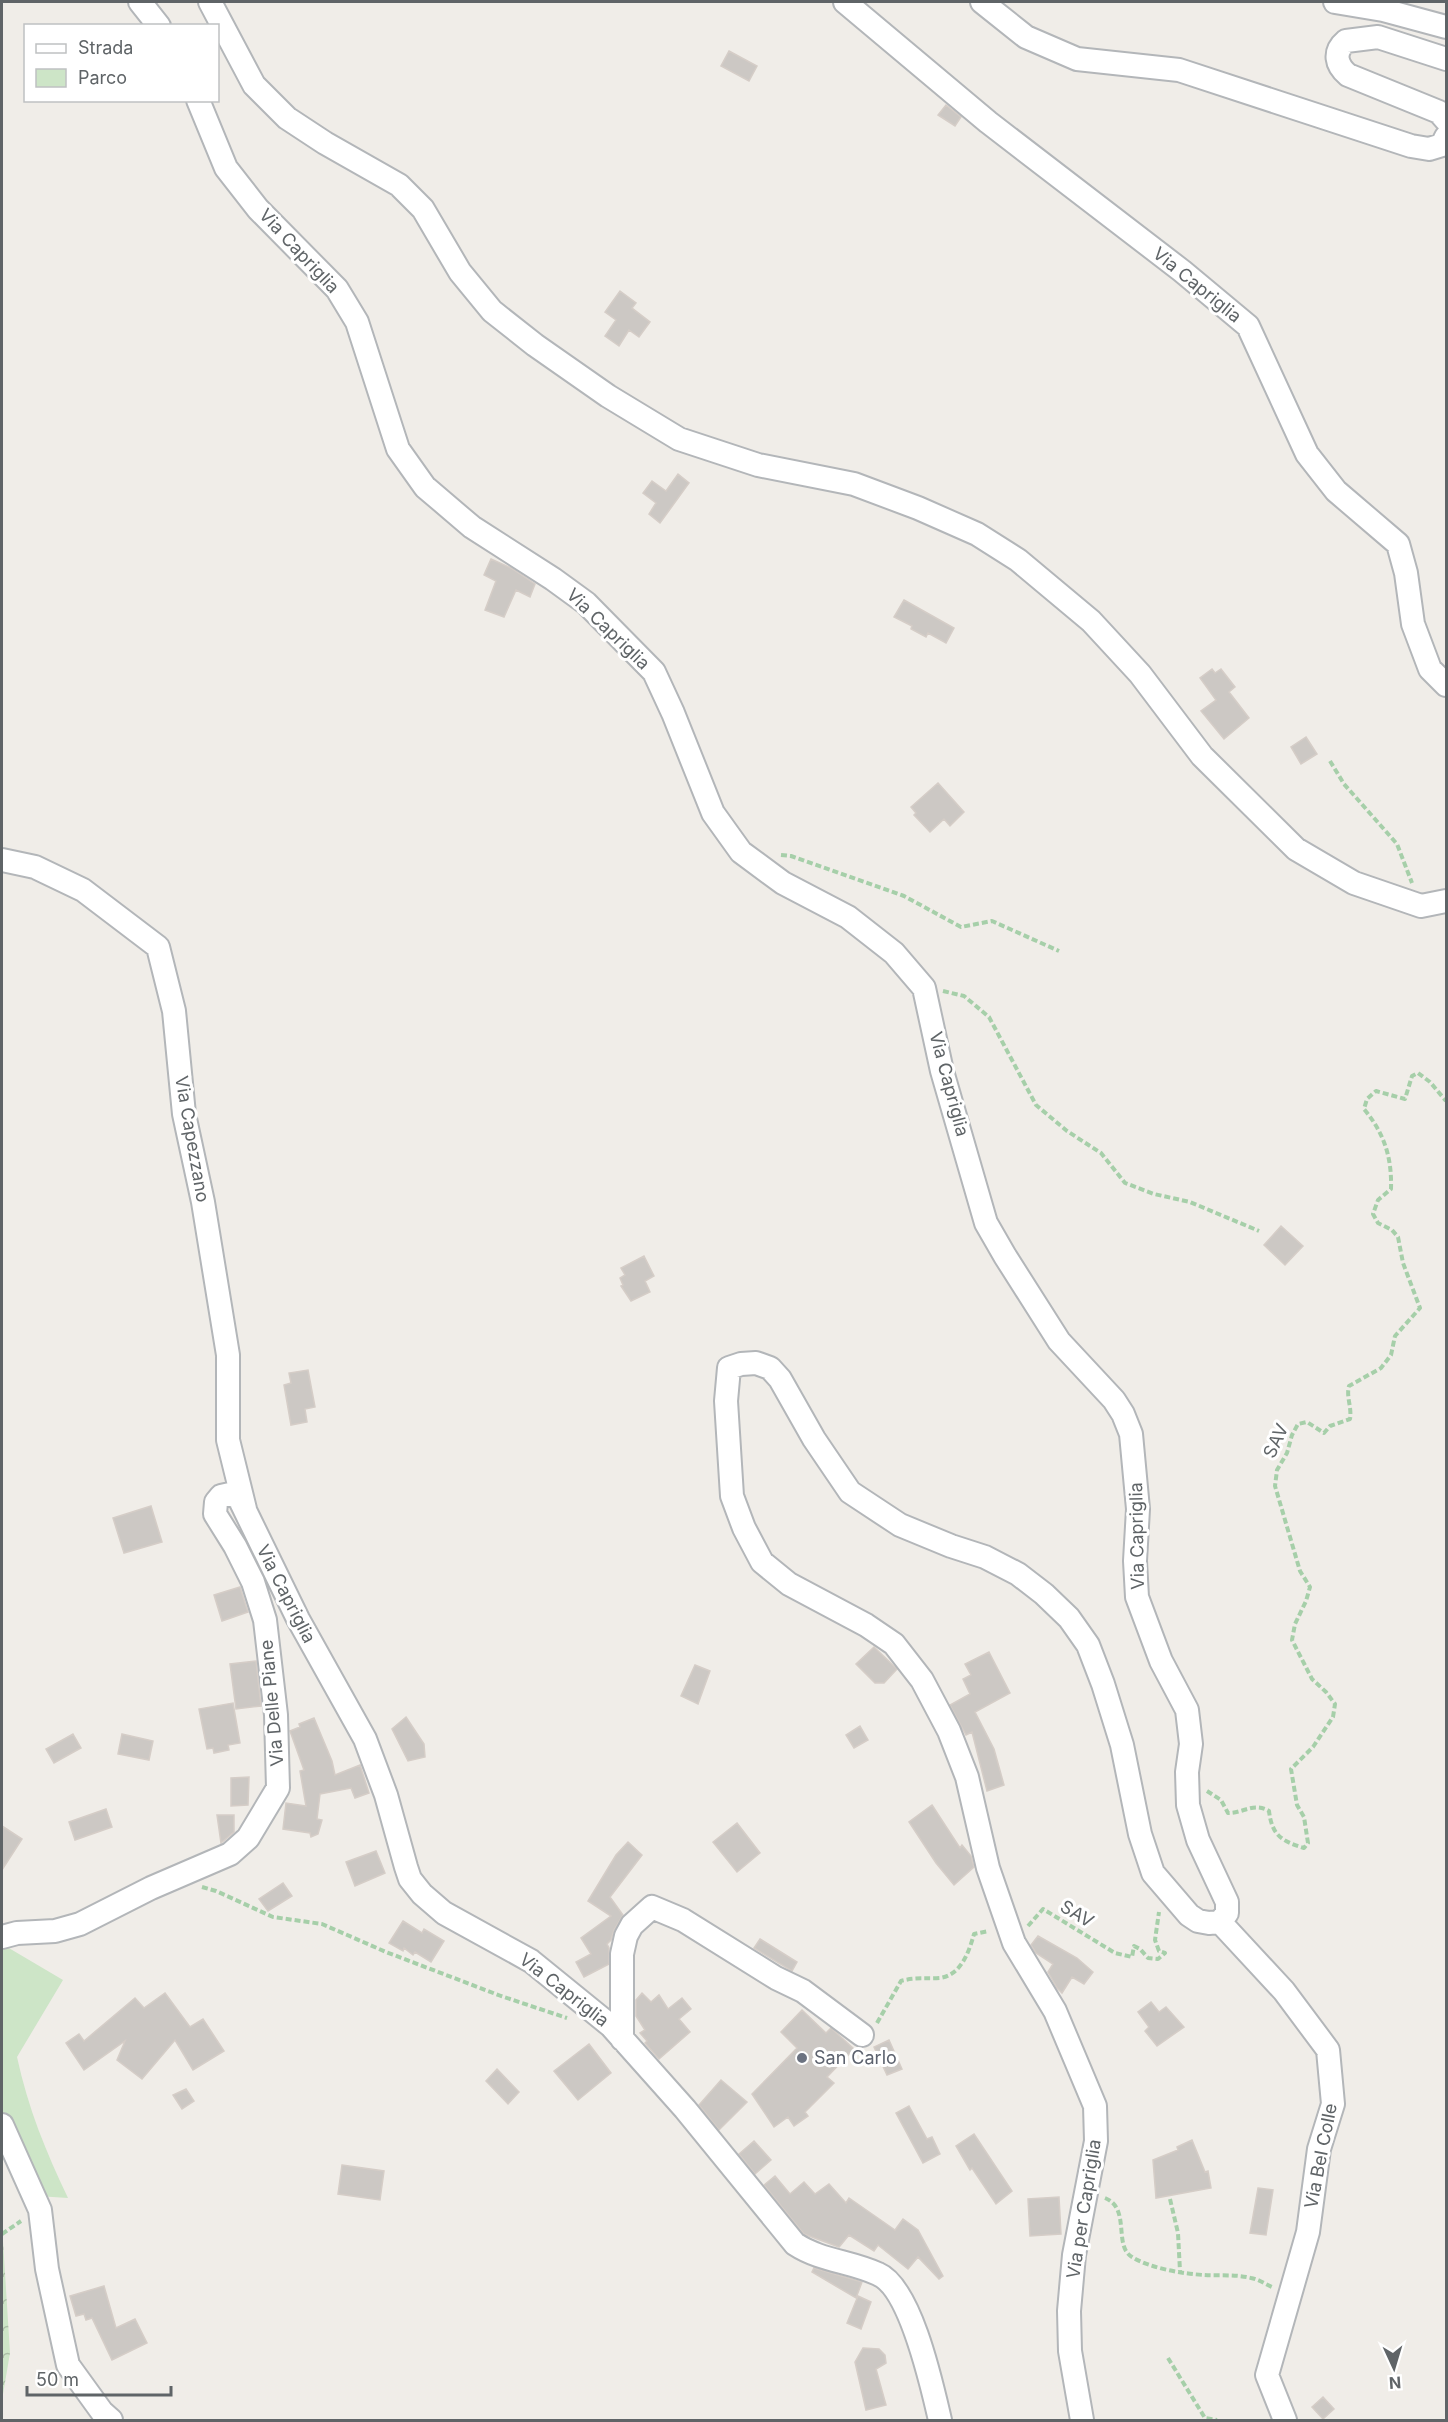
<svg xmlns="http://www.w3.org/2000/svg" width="1448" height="2422" viewBox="0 0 1448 2422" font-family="Inter,sans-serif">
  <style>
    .forest { fill: url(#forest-crowns) }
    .park { fill: #cde5c7 }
    .building { fill: #ccc8c4; stroke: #d5cdc7; stroke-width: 1.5 }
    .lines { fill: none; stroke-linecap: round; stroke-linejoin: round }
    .street-casing { stroke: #b3b6b9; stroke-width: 26 }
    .path { stroke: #a6cfa9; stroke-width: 4; stroke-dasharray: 6 3; stroke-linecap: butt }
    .street { stroke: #fff; stroke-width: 22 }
    .worship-dot { fill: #6b7280; stroke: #fff; stroke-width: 2 }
    .labels { text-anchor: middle; stroke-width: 6; stroke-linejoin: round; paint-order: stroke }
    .street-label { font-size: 18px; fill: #5f6467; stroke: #fff }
    .worship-label { font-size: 18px; fill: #5b616d; stroke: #fff; text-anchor: start }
  </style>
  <defs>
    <pattern id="forest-crowns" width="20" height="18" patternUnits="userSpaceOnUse" patternTransform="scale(1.5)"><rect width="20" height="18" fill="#cde5c7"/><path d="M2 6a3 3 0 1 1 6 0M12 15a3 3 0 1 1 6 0" fill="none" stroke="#aabda5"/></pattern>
  </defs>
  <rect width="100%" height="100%" fill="#f0ede8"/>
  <path class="forest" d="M2,2225L10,2353L2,2400Z"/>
  <path class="park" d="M2,1944L63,1980L17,2057C28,2108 46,2152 68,2198L37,2196L2,2115Z"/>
  <path class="building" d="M729,51L757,66L749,81L721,66Z
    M946,105L961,117L955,126L938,115Z
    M620,291L636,303L632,308L650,322L639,337L629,330L619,346L605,336L616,320L605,312Z
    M678,474L689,483L660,523L649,514L656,503L643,493L652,481L666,491Z
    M491,559L511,568L535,584L530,597L516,590L504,617L485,610L496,581L484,575Z
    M904,600L954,628L946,643L928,633L926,637L911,629L912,626L894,617Z
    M1212,669L1215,673L1221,669L1235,687L1229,692L1249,718L1224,739L1201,711L1216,700L1200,678Z
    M1306,737L1317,754L1301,764L1291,747Z
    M938,783L964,812L950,826L944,819L930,832L914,815L916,813L911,807Z
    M1281,1226L1303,1246L1285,1265L1264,1245Z
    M644,1256L654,1276L645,1281L650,1292L631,1301L621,1286L623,1285L620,1278L625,1275L621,1268Z
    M308,1370L315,1407L305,1409L307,1422L291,1425L284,1385L291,1383L289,1373Z
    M151,1506L162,1542L124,1553L113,1518Z
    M240,1587L248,1612L222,1621L214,1595Z
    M874,1647L897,1669L884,1683H875L856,1664Z
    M989,1652L1010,1693L975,1712L994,1749L1004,1785L987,1791L972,1732L966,1735L950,1705L970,1694L963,1679L971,1675L965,1664Z
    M256,1661L261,1706L236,1709L230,1664Z
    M695,1665L710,1671L698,1704L681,1696Z
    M233,1703L240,1743L228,1745L229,1750L214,1753L213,1748L207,1749L199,1709Z
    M406,1717L424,1744L425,1757L408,1761L392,1729Z
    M314,1718L332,1761L335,1775L360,1765L369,1793L355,1798L351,1788L320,1794L317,1819L322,1820L318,1834L311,1837L310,1833L283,1829L286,1803L306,1806L300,1771L304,1770L290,1731L300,1727L299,1724Z
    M860,1726L868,1740L854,1748L846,1735Z
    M73,1734L81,1748L54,1763L46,1749Z
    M122,1734L153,1741L149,1760L118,1754Z
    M249,1777L248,1805L231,1806V1778Z
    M932,1805L960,1848L962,1845L971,1856L974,1867L954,1885L936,1863L909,1822Z
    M106,1809L112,1827L75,1840L69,1822Z
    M217,1815H234V1832L221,1843Z
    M737,1823L760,1853L737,1872L713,1842Z
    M2,1826L22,1839L2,1870Z
    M628,1842L642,1855L610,1897L623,1915L614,1930L611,1940L607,1944L609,1948V1964L584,1977L576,1962L591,1954L581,1938L611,1916L588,1901L616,1855Z
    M376,1851L385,1873L355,1886L346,1862Z
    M283,1883L292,1896L268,1911L259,1899Z
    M403,1921L422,1933L424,1929L444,1941L431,1962L415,1952L413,1955L404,1948L403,1951L389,1943Z
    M1038,1936L1077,1958L1093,1972L1084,1984L1072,1977L1062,1993L1057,1988L1048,1972L1053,1964L1036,1953L1031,1945Z
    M760,1939L797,1962L792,1971L754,1948Z
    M165,1993L190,2027L203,2019L224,2051L193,2070L175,2040L142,2079L117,2060L125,2041L84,2070L66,2043L79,2034L84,2041L135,1998L144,2008Z
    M642,1993L651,2002L659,1995L668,2009L682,1998L691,2009L679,2019L690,2032L659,2059L645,2043L647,2041L640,2033L645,2030L636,2016V2000Z
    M1151,2002L1159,2012L1166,2007L1184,2027L1157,2046L1145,2031L1149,2027L1138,2012Z
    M802,2010L826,2033L831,2028L854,2049L827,2077L834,2083L805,2112L808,2116L794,2126L788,2117L774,2127L752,2094L797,2048L781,2032Z
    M889,2040L902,2069L887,2075L874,2047Z
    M589,2044L611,2073L578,2100L554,2071Z
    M497,2069L519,2092L508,2104L486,2081Z
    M721,2080L747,2102L719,2130L699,2105Z
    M186,2089L194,2101L182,2109L173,2095Z
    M909,2106L927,2139L932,2137L940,2154L923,2163L896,2113Z
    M974,2134L1012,2191L996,2204L972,2168L970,2170L956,2146Z
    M1192,2140L1205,2172L1208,2171L1211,2188L1156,2198L1153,2160L1178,2150L1177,2147Z
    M754,2141L771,2160L755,2174L739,2154Z
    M342,2165L384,2171L380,2200L338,2194Z
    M775,2176L790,2194L804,2182L815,2194L829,2184L846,2203L849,2198L895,2230L903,2219L918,2230L943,2276L939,2279L918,2257L908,2269L878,2245L874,2251L849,2235L839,2247L804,2234L764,2185Z
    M1258,2188L1273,2190L1266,2235L1250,2233Z
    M1059,2197L1061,2234L1030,2236L1028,2199Z
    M814,2268L862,2282L856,2298L812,2272Z
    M104,2286L116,2328L135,2319L147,2343L112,2360L92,2318L86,2320L84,2314L76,2316L70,2296Z
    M858,2296L871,2302L861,2329L847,2323Z
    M863,2348L879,2349L885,2355L886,2363L876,2369L886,2405L866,2410L855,2362Z
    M1323,2397L1334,2409L1323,2419L1312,2407Z"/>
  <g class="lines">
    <g class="street-casing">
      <path id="street" d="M140,2L159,26
        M210,2L254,85L287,118L325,143L399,185L423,209L460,272L492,311L535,345L608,396L679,439L758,465L854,484L918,508L977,534L1018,560L1091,621L1140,674L1202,756L1296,849L1354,883L1421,906L1446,901
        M845,2L988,122L1182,271L1248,326L1307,454L1336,491L1398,544L1406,573L1413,624L1430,669L1446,685
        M982,2L1026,37L1077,59L1179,70L1411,146L1429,149L1442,145L1446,137
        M1335,2L1383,10L1446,27
        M1446,59L1378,37L1346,41C1333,52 1336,65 1348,75L1439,112L1446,120
        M198,100L226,168L258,209L337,289L357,322L398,449L425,487L472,527L553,579L586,603L654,672L673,713L713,813L741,852L783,883L848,917L894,953L924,988L942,1071L986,1223L1005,1256L1059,1341L1114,1400L1123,1414L1131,1434L1138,1509L1135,1561L1137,1597L1161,1661L1187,1710L1191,1744L1187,1772L1188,1805L1198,1840L1227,1902V1913L1220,1922L1209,1923L1198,1921L1189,1915L1153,1873L1140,1834L1122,1745L1103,1684L1088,1645L1069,1618L1044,1594L1018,1574L985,1557L951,1546L900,1525L850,1492L814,1439L780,1379L770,1368L756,1363L741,1364L729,1368L726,1401L732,1496L744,1528L762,1562L789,1584L866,1625L894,1644L922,1680L949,1731L967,1777L988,1868L1014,1943L1055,2011L1095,2106L1096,2141L1074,2255L1069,2311L1070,2351L1082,2420
        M2,860L35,867L83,890L158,947L174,1011L184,1114L203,1202L228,1355V1440L245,1509
        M1220,1922L1284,1991L1328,2050L1333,2104L1319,2149L1308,2232L1267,2375L1285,2420
        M2,1937L17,1933L55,1931L80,1924L151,1888L230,1854L248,1838L278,1788L276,1715L265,1620L253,1582L235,1546L215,1514L216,1502L221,1496L230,1494L239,1498L298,1619L365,1739L386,1795L406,1867L410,1879L422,1894L444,1913L531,1961L611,2026L685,2109L795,2244C821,2261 850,2261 878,2274C911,2288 932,2386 940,2420
        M622,2039V1954L626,1936L632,1925L652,1907L683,1920L776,1978L803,1991L862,2035
        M2,2125L40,2210L47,2269L68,2365L102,2412L111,2420"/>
    </g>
    <path class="path" d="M1330,761L1344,784L1397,844L1412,883
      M781,855L791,856L904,896L961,927L992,921L1059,951
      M943,991L964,996L989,1017L1036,1105L1067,1131L1101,1153L1125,1183L1154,1194L1190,1202L1259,1231
      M1207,1791L1221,1800L1228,1813C1244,1813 1253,1802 1269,1811C1272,1835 1281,1841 1304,1848L1308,1843L1304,1817L1297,1805L1291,1769L1313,1747L1333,1717L1335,1704L1326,1692L1312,1679L1292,1640L1295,1624L1306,1601L1310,1587L1300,1571L1275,1486L1277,1470L1287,1453L1292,1435L1298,1424L1307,1422L1324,1433L1330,1426L1350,1419C1352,1407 1346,1397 1349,1386L1381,1368L1391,1355L1395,1336L1420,1308L1403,1263L1398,1237L1392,1230L1378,1223L1373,1214L1378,1200L1391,1189C1392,1157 1384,1133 1364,1109L1367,1099L1376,1091L1405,1099L1412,1076L1418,1073L1430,1082L1446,1101
      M202,1887L216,1891L273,1917L322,1924L386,1952L501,1996L567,2018
      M1028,1926L1043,1909L1115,1953L1132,1957L1134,1946L1140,1949L1148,1958L1158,1959L1165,1953L1159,1951L1155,1940L1159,1912
      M877,2023L901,1981C915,1977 926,1979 940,1978C961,1975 969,1952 974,1934L989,1931
      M1105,2198C1131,2208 1113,2246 1132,2257C1149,2268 1184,2274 1204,2275C1219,2276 1235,2274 1251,2278C1258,2279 1265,2284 1272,2287
      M1170,2199L1178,2233L1180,2271
      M2,2234L21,2221
      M1168,2358L1205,2418L1217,2420"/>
    <use href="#street" class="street"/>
  </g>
  <circle class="worship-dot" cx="802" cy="2058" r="6"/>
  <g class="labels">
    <g class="street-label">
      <text transform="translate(299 251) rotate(47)" y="6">Via Capriglia</text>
      <text transform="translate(1197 285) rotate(39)" y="6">Via Capriglia</text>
      <text transform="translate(608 629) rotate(44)" y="6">Via Capriglia</text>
      <text transform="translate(949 1084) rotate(75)" y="6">Via Capriglia</text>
      <text transform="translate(192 1139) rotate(80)" y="6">Via Capezzano</text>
      <text transform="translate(1276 1441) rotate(-65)" y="6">SAV</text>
      <text transform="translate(1137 1536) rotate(-91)" y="6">Via Capriglia</text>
      <text transform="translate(286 1594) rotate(63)" y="6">Via Capriglia</text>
      <text transform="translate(272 1703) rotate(-95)" y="6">Via Delle Piane</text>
      <text transform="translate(1077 1914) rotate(31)" y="6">SAV</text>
      <text transform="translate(564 1990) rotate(38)" y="6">Via Capriglia</text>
      <text transform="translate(1321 2156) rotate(-79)" y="6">Via Bel Colle</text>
      <text transform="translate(1084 2209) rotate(-81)" y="6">Via per Capriglia</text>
    </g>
    <g class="worship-label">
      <text x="814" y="2064">San Carlo</text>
    </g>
  </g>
  <rect width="1448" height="2422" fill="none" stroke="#5f6467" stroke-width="6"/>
  <rect x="24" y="24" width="195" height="78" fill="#ffffff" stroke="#bfc1c2" stroke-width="1.5"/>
  <rect x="36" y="44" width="30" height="9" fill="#ffffff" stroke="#bfc1c2" stroke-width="1.5"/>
  <text x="78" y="54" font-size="18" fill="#5f6467">Strada</text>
  <rect x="36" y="69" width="30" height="18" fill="#cde5c7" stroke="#bfc1c2" stroke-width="1.5"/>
  <text x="78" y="84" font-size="18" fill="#5f6467">Parco</text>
  <g transform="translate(1394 2368) rotate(176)" stroke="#ffffff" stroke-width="4.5" paint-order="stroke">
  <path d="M0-4.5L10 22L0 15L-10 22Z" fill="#5f6467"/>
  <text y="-9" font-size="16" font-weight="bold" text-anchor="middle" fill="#5f6467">N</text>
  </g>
  <path d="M27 2386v9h144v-9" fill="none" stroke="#5f6467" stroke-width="3"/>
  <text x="36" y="2386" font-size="18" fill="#5f6467" stroke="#ffffff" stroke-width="4.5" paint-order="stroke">50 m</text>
</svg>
